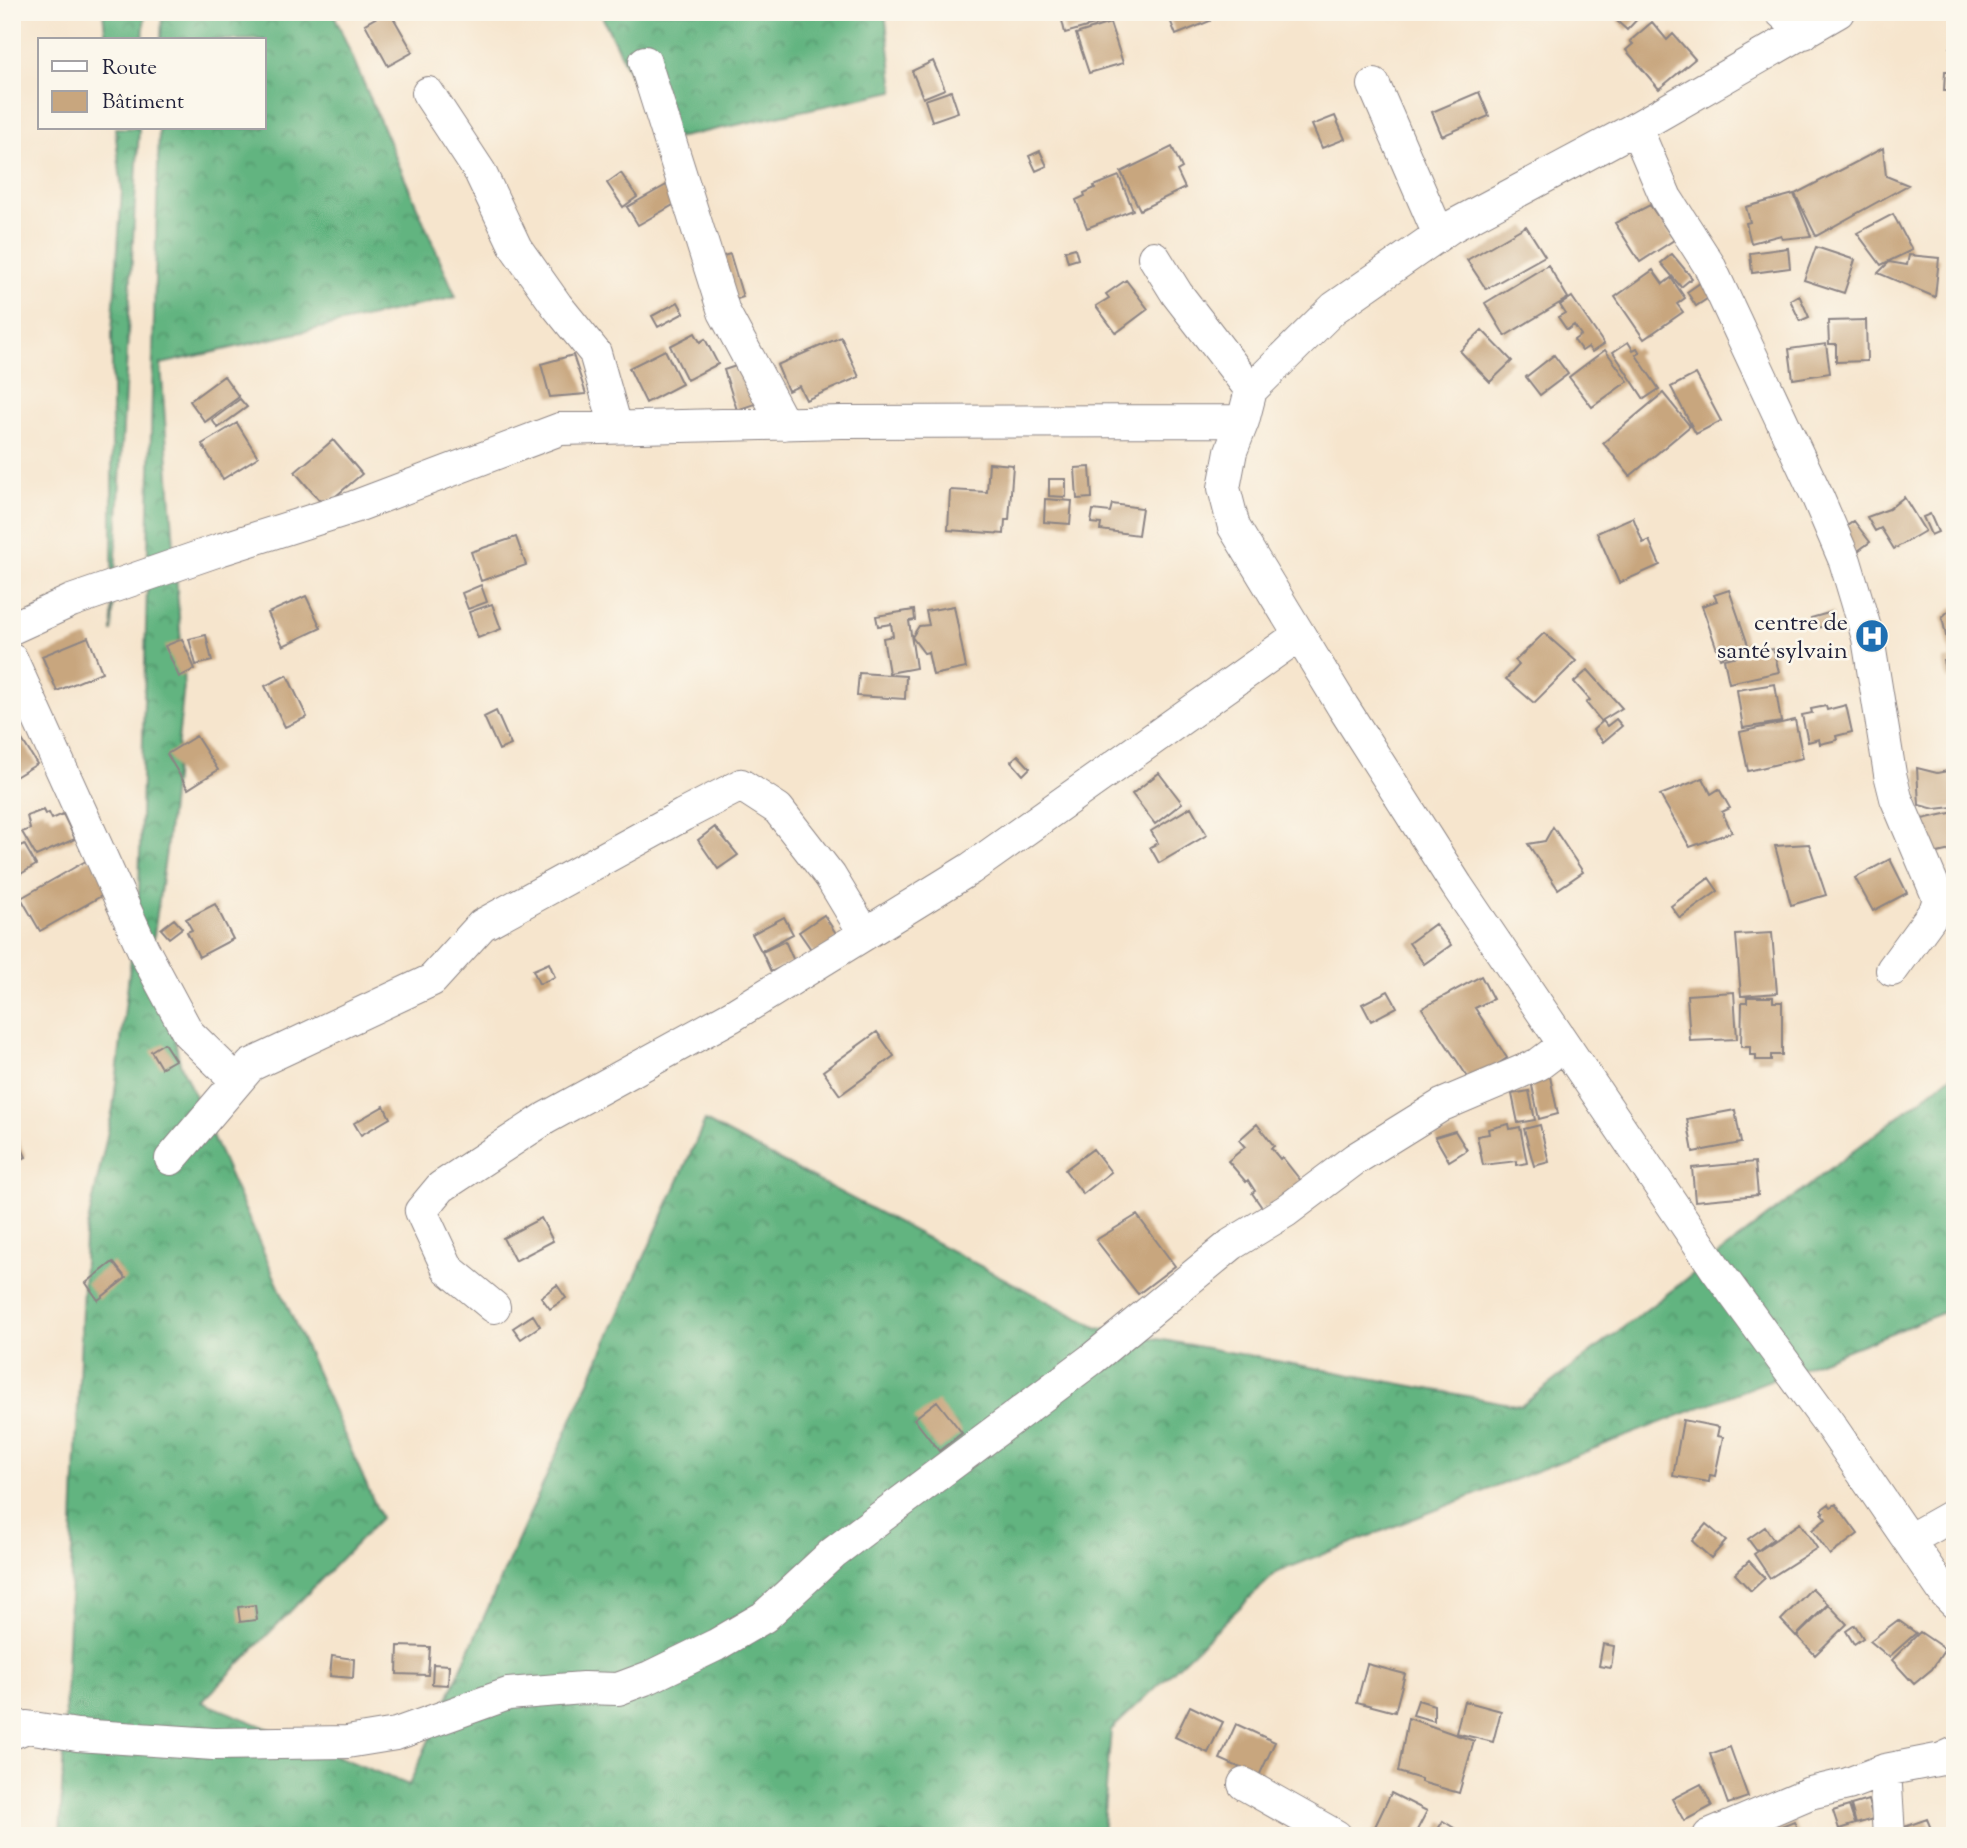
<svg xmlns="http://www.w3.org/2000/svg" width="1967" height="1848" viewBox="0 0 1967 1848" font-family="'Sorts Mill Goudy',serif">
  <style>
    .forest { fill: url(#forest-crowns); stroke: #426b5e; stroke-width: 2 }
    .building { fill: #c8a67e }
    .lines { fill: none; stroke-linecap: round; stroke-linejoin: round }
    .minor-casing { stroke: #8c8484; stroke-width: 34 }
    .minor { stroke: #fff; stroke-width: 32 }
    .labels { text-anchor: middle; stroke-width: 5; stroke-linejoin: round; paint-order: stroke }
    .poi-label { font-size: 24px; fill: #22223b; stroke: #fbf7ec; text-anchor: end }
  </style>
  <defs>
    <pattern id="forest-crowns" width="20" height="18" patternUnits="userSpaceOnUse" patternTransform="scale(1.75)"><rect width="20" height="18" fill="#62b480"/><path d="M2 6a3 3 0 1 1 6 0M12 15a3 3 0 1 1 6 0" fill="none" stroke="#50926a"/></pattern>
  </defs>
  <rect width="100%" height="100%" fill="#fbf7ec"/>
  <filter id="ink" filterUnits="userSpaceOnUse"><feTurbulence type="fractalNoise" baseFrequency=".0143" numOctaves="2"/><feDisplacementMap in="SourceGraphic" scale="14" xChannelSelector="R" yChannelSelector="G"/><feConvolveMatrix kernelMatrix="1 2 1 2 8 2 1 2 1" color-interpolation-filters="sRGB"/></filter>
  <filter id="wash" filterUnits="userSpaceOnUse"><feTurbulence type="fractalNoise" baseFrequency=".00686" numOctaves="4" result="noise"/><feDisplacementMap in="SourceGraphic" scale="28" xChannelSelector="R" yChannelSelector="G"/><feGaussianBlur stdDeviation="1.57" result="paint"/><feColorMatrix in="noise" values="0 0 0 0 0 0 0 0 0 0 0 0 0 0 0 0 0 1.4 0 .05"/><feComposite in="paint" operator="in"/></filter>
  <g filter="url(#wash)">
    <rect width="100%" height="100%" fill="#f6e5cd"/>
    <path class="forest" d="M103,12H145L143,40H106Z
      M162,12H333L456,297L161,364L184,686L166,851L153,941L180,1063L381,1518L202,1702L409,1785L705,1121L1098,1328L1521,1406L1955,1073V1308L1277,1572L1111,1730L1102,1836H60L85,1237L113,1108L139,891L159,128H264V40H161Z
      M600,12H885L894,91L662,141Z
      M115,128H139L112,632V332L122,191Z"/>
    <g id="blocks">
      <path class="building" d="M386,12H390L413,52L388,66L365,24Z
        M1060,12H1102L1105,22L1065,33Z
        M1167,12H1207L1210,21L1176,35Z
        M1626,12H1644L1627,30L1617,21Z
        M1652,22L1667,40L1673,34L1695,59L1659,89L1626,50L1633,44L1630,41Z
        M1110,23L1123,63L1089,73L1076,34Z
        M1950,48H1955V96H1950V91H1944L1945,71H1950Z
        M933,61L945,89L923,98L912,71Z
        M951,91L958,112L932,121L925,100Z
        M1479,92L1489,116L1442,136L1432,112Z
        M1335,116L1345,139L1322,148L1312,125Z
        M1172,147L1182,168L1177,171L1185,188L1140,210L1121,172Z
        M1883,148L1886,176L1908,185L1816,236L1795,194Z
        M1040,151L1047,166L1036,171L1029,156Z
        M621,173L637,197L623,207L607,183Z
        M1119,176L1133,210L1087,228L1076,200L1085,196L1084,193L1095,188L1094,186Z
        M670,183L680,201L638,225L627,207Z
        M1794,194L1811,236L1782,239L1781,235L1751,243L1746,223L1750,222L1746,207Z
        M1650,205L1674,240L1640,262L1615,223Z
        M1893,214L1912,250L1881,265L1857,233Z
        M1526,226L1545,256L1486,289L1467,260Z
        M1816,247L1855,260L1844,293L1804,280Z
        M1075,248L1078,259L1068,262L1065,251Z
        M1788,248L1790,268L1752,273L1750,253Z
        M730,254L743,297L728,302L714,259Z
        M1672,254L1692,278L1681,287L1661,263Z
        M1909,255L1939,258L1935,297L1878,273L1889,262L1907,265Z
        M1548,265L1568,298L1505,336L1485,303Z
        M1653,270L1663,284L1671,278L1685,298L1677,304L1683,312L1644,339L1615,297Z
        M1126,280L1148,309L1116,333L1096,306L1109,298L1106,294Z
        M1703,281L1713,295L1696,306L1687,292Z
        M1799,295L1809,317L1800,321L1790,300Z
        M1572,297L1604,344L1592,352L1588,347L1582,351L1574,340L1581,335L1574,325L1567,330L1558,317L1565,313L1560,305Z
        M678,302L684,313L658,327L652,316Z
        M1866,320L1867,361L1836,362V344H1829L1828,321Z
        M1482,330L1512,361L1490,382L1460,351Z
        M695,333L700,342L705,339L718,364L687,380L670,346Z
        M841,337L859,377L806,400L799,386L788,391L777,365Z
        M1628,342L1633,350L1637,348L1640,353L1636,355L1659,389L1644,399L1613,352Z
        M1826,344L1830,373L1793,379L1789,349Z
        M665,350L682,384L646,403L629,368Z
        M1605,350L1628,381L1592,407L1569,377Z
        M573,355L586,394L550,397L541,364Z
        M1554,355L1568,374L1540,395L1526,377Z
        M742,364L755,404L737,410L724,370Z
        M1696,374L1721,421L1696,434L1671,387Z
        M224,376L239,397L205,422L190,401Z
        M1663,393L1690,426L1630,476L1603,443Z
        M240,399L247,407L218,428L212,420Z
        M237,423L258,457L223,479L202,444Z
        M333,440L362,474L324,506L295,472Z
        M989,463L1013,465L1009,520H1005L1004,534L948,530L950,490L987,492Z
        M1090,467L1092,498L1077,499L1075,468Z
        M1049,479H1066V497L1049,496Z
        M1904,497L1925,531L1894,549L1881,528L1875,531L1867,517L1889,509Z
        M1045,499L1072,501L1070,524L1044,522Z
        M1112,504L1142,508L1138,535L1100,530L1101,524L1091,523L1093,510L1110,512Z
        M1930,514L1938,532L1931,535L1923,517Z
        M1633,517L1643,543L1649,540L1660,565L1619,583L1597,533Z
        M1854,521L1870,542L1855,553L1840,531Z
        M516,537L526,565L481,581L471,552Z
        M481,585L487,602L468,609L462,593Z
        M1729,590L1749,648L1720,658L1702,606L1717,601L1714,595Z
        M306,596L321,628L283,646L268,613Z
        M492,604L501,629L478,638L469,612Z
        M954,606L966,668L933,675L928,652L924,653L912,637L919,626L929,625L926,611Z
        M1952,608L1955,609V678L1947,680L1943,660L1951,659L1942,617Z
        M914,610L915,620L909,621L916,668L889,673L883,638L893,636L891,624L878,626L876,616Z
        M1832,612L1835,623L1814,629L1811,618Z
        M1544,633L1576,661L1534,703L1506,679L1519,665L1515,661Z
        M206,635L212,661L196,665L189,639Z
        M88,637L102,672L57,691L42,656Z
        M182,639L195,669L179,677L165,646Z
        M1773,649L1779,672L1729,683L1724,659Z
        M1588,670L1622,708L1601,721L1586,703L1590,700L1574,682Z
        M859,673L906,676L905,699L857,696Z
        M287,675L307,717L285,727L265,686Z
        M1775,684L1781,722L1743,728L1737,690Z
        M1846,705L1852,732L1836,736L1837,740L1820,744L1819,739L1808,742L1802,715L1812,713L1811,709L1826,706L1827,710Z
        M496,711L511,745L499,750L484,717Z
        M1616,719L1622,726L1603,742L1593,730L1603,721L1607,726Z
        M1795,720L1803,758L1748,771L1740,732Z
        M16,730L37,764L12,779V732Z
        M196,736L218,770L188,789L167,754Z
        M1018,755L1030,768L1023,775L1011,761Z
        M1917,768L1937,773L1953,770V807L1935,809L1919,805Z
        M1159,773L1182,803L1155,824L1132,794Z
        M1703,778L1711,794L1719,789L1730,808L1722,812L1732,832L1690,847L1660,795Z
        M1191,807L1207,835L1159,863L1150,847L1158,843L1151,831Z
        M43,810L45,814L49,813L52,819L63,814L75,839L36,856L22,832L30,829L27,816Z
        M1955,812V849L1924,856L1917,820Z
        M715,827L738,855L718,869L698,840Z
        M1553,827L1583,872L1558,889L1528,844L1545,841Z
        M24,844L36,865L12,879V850Z
        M1809,844L1826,895L1791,905L1775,846Z
        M91,858L110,891L40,931L21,898Z
        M1890,859L1907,893L1873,911L1855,878Z
        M1709,878L1718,891L1680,918L1671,906Z
        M215,904L233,939L199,957L187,932L192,930L186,919Z
        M824,915L839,938L815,955L799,932Z
        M784,917L793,934L761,951L752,934Z
        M174,919L182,928L169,938L161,929Z
        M1435,924L1451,945L1424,964L1409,943Z
        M1772,933L1777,993L1741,996L1736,935Z
        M785,941L794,961L771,972L762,952Z
        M549,963L555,977L539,984L533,970Z
        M1481,976L1493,999L1475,1008L1507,1058L1471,1082L1422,1008Z
        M1388,991L1397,1007L1371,1021L1362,1004Z
        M1734,992L1737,1039L1690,1041L1687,995Z
        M1747,997H1773V1002H1782V1055H1771V1060H1756V1055H1750V1047H1741L1742,1002H1747Z
        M877,1032L894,1056L840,1095L823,1071Z
        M164,1043L175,1060L161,1068L151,1051Z
        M1549,1072L1558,1114L1539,1119L1530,1076Z
        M1529,1091L1535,1120L1518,1123L1512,1094Z
        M384,1106L390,1118L361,1135L354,1123Z
        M1735,1110L1741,1143L1693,1152L1687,1119Z
        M1257,1124L1274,1146L1271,1148L1280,1159L1282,1157L1305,1186L1263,1209L1252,1193L1255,1191L1248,1180L1246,1182L1228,1161L1245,1147L1239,1140Z
        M1509,1124L1510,1129L1520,1127L1527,1163L1517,1165V1161L1483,1165L1477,1136L1489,1134L1488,1129Z
        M1540,1125L1549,1162L1534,1166L1524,1129Z
        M1455,1131L1467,1150L1449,1161L1435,1137Z
        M17,1138L26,1157L12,1164V1140Z
        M1093,1149L1111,1172L1083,1194L1065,1170Z
        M1755,1162L1758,1195L1695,1201L1692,1168Z
        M1137,1215L1175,1266L1138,1294L1096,1240Z
        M541,1218L553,1241L515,1261L503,1238Z
        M113,1262L126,1278L98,1300L86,1283Z
        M557,1285L566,1298L550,1309L541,1297Z
        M533,1315L540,1326L521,1339L513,1328Z
        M937,1401L962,1433L939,1451L914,1419Z
        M1683,1420L1719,1427L1717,1436L1723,1437L1715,1476L1710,1475L1709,1482L1673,1476Z
        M1829,1504L1831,1507L1836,1504L1858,1534L1830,1555L1812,1530L1826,1519L1822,1514L1824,1512L1822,1509Z
        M1800,1523L1817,1548L1770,1578L1754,1554Z
        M1706,1524L1726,1541L1711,1558L1692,1541Z
        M1765,1527L1773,1539L1757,1551L1748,1539Z
        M1749,1561L1765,1578L1751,1591L1735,1574Z
        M1812,1588L1828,1604L1796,1636L1781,1620Z
        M255,1605L257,1620L240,1622L238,1607Z
        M1829,1605L1847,1624L1815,1655L1797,1636Z
        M1898,1620L1916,1633L1889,1657L1870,1641Z
        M1855,1625L1863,1638L1854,1644L1846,1631Z
        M1920,1632L1945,1649L1932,1669L1914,1684L1892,1660Z
        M1603,1644L1614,1646L1611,1668L1599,1666Z
        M398,1646L430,1647L428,1675L397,1674Z
        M332,1656L354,1659L353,1678L330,1676Z
        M433,1664L449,1665L448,1685L432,1684Z
        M1367,1664L1405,1674L1395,1712L1357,1702Z
        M1418,1700L1434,1705V1721L1413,1715Z
        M1464,1701L1501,1711L1493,1742L1456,1733Z
        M1190,1706L1223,1722L1208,1753L1175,1737Z
        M1408,1718L1474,1741L1459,1793L1421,1782V1779L1398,1772Z
        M1236,1724L1275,1742L1259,1776L1220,1759Z
        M1730,1747L1748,1797L1728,1804L1710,1754Z
        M1701,1784L1712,1806L1684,1821L1672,1799Z
        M1391,1793L1427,1811L1414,1836L1371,1835Z
        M1868,1800L1873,1819L1856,1824L1851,1805Z
        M1849,1806L1855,1824L1839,1829L1833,1811Z
        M1927,1819L1934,1836H1899L1896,1830Z
        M1443,1821L1467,1836H1434Z
        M1794,1821L1800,1836H1765L1764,1833Z"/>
    </g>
  </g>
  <g filter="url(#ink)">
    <use href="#blocks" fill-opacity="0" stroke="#8c8484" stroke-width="2"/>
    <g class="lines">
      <g class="minor-casing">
        <path id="minor" d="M1781,12L1804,33
          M1838,12L1636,128L1449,228L1334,308L1251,390L1243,421L1231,451L1224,488L1234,527L1343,707L1457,886L1716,1269L1830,1425L1944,1592L1955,1603
          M645,62L724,312L784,424
          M1374,85L1439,235
          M428,93L480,172L516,248L557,306L595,353L616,427
          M1636,128L1666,198L1709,265L1818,498L1845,561L1868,638L1890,774L1896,798L1939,899L1935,911L1892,970
          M1154,257L1177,294L1251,390
          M12,628L71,601L219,550L354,507L560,429L842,422L1243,421
          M12,660L143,949L188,1033L237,1081
          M171,1159L251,1065L432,980L482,925L683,815L741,785L778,809L830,876L865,934
          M494,1307L448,1269L421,1211L441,1187L546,1118L732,1016L970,869L1299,635
          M1909,1540L1955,1514
          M12,1733L27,1727L77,1735L214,1744L347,1742L396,1734L508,1694L583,1688L618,1689L650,1677L716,1645L764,1617L833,1553L1092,1359L1232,1244L1286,1211L1355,1159L1442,1105L1539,1064L1564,1045
          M1885,1770L1889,1836
          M1244,1784L1336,1836
          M1709,1836L1810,1793L1848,1784L1885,1770L1942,1759L1955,1753"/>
      </g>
      <use href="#minor" class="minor"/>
    </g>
  </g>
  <defs>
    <g id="hospital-disc" transform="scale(1.75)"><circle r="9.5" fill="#1f6fb2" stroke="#fbf7ec"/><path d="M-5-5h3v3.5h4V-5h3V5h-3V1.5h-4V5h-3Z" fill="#fff"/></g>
  </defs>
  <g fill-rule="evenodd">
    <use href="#hospital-disc" x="1872" y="636"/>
  </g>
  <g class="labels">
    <g class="poi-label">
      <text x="1848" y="630">centre de<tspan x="1848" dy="28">santé sylvain</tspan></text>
    </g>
  </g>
  <rect width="1967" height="1848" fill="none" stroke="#fbf7ec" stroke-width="42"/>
  <rect x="38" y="38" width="228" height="91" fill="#fbf7ec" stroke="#a4a2a5" stroke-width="2"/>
  <rect x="52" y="61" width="35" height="10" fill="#ffffff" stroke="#a4a2a5" stroke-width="2"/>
  <text x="102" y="74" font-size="21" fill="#22223b">Route</text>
  <rect x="52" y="91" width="35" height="21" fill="#c8a67e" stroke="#a4a2a5" stroke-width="2"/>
  <text x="102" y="108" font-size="21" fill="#22223b">Bâtiment</text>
</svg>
